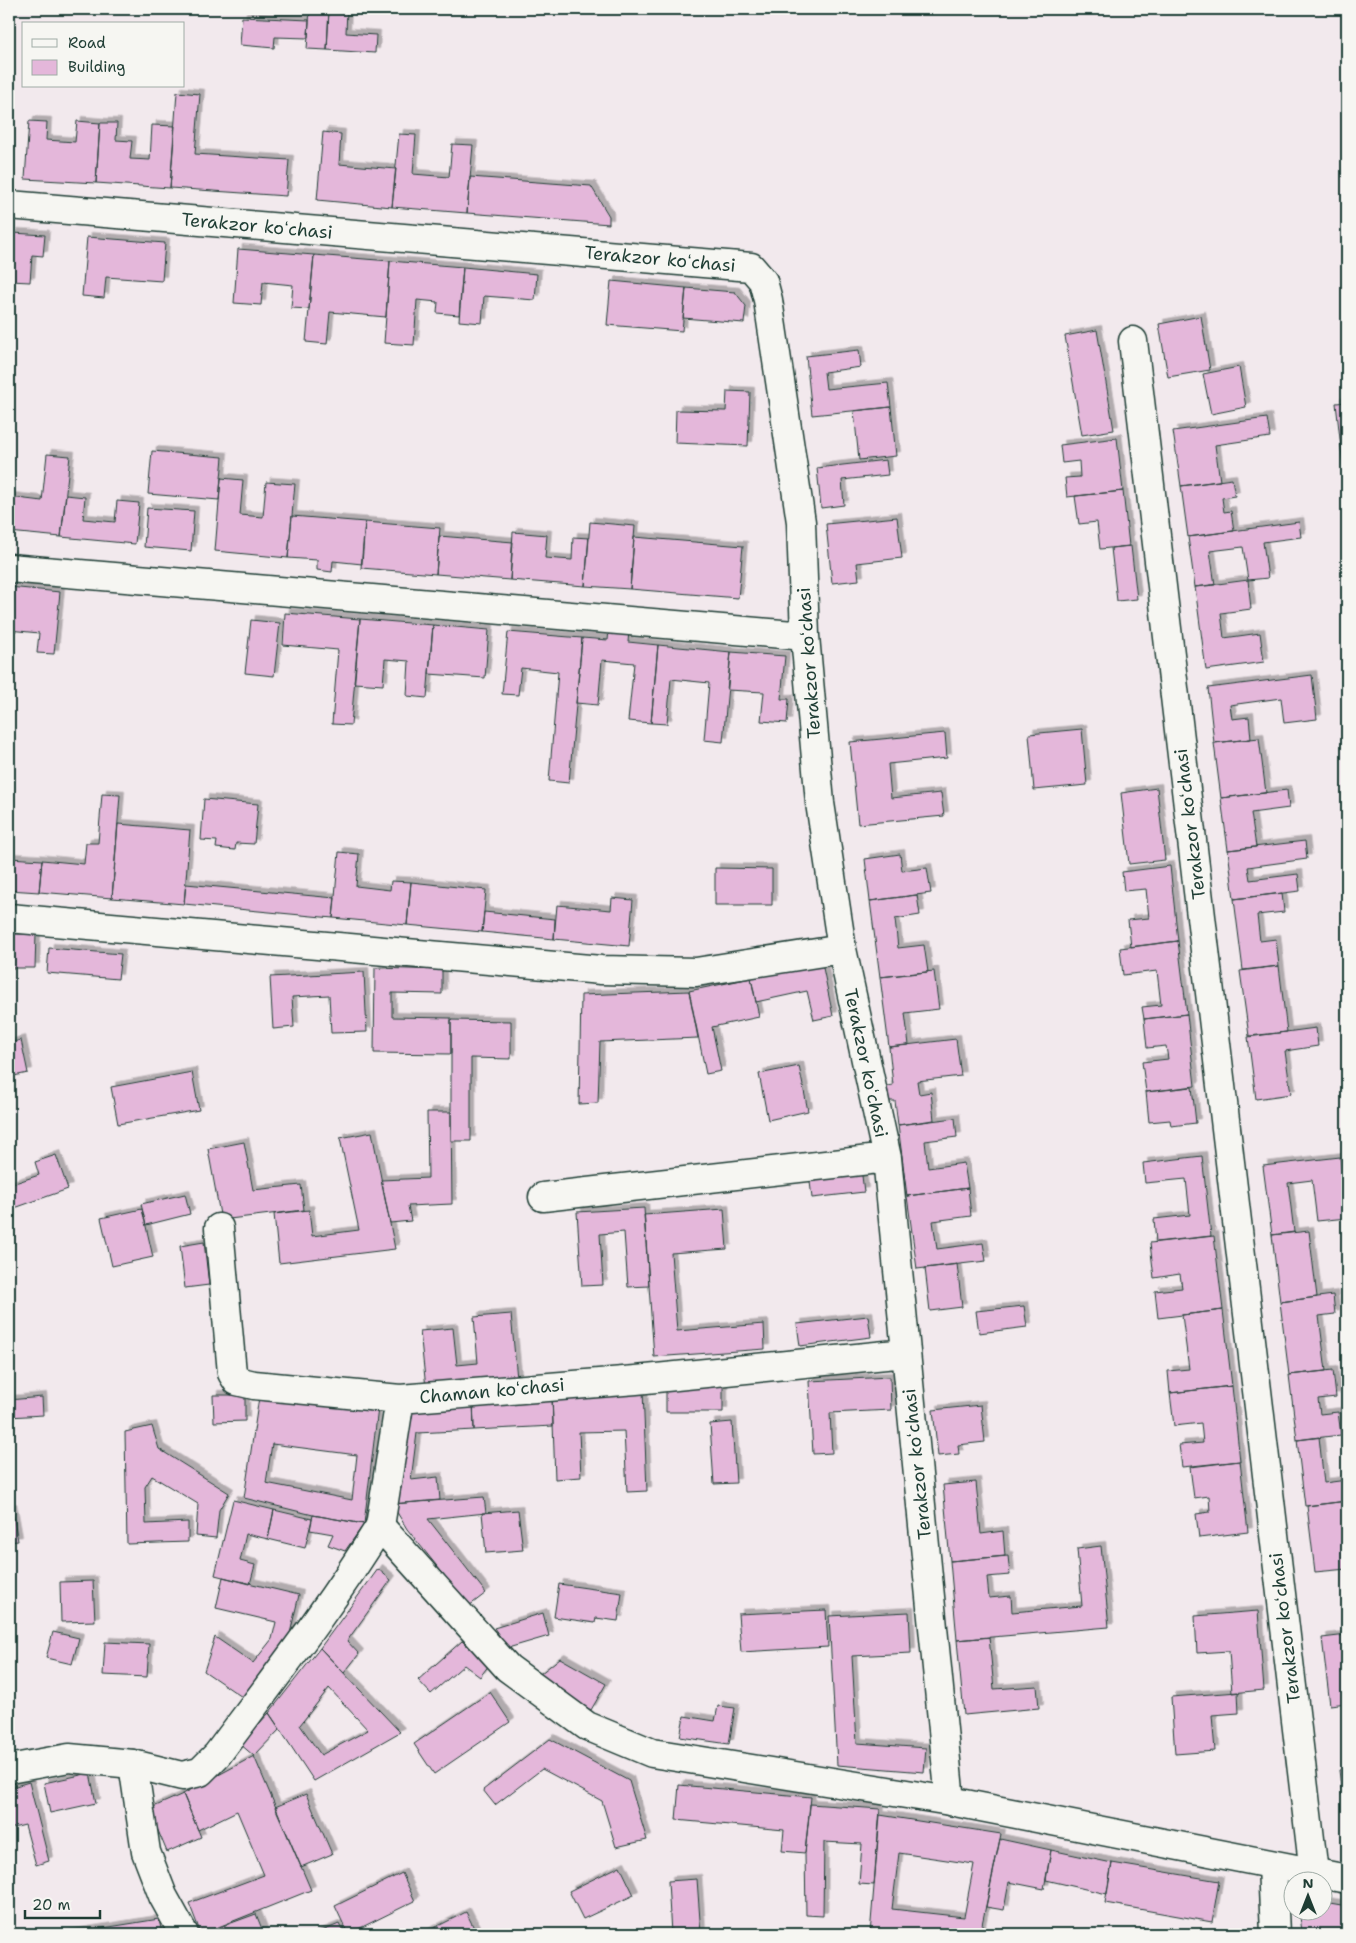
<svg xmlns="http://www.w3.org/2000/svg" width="1356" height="1943" viewBox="0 0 1356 1943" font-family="'Shantell Sans',sans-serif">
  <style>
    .building { fill: #e4b7da; stroke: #1f3d34; fill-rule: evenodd; filter: url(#shadow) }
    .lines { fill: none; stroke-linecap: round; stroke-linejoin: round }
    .street-casing { stroke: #1f3d34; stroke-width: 31 }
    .secondary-casing { stroke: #1f3d34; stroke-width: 31 }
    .street { stroke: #f6f6f2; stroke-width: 28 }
    .secondary { stroke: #f6f6f2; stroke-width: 28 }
    .labels { text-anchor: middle; stroke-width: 4.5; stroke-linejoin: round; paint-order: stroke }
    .street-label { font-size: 18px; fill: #1f3d34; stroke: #f6f6f2 }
  </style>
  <defs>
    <filter id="shadow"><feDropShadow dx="4.5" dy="-4.5" stdDeviation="0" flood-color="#0004"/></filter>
  </defs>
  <rect width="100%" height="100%" fill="#f2e9ed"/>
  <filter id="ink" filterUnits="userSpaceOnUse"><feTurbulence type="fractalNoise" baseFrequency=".02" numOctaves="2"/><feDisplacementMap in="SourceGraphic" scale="10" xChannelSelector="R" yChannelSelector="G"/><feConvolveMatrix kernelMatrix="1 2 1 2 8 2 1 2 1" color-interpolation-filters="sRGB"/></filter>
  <g filter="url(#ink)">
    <path class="building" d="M310,9H329L327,50L307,49Z
      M329,9H347L346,33L376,35L375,53L327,50Z
      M242,17L309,20L308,38L275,37L274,48L240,45Z
      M177,92L200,94L195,154L289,160L286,196L170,188Z
      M29,121L47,122L46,140L75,142L77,121L100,123L96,183L25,179Z
      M100,123H117L116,140L132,141L130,159L150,160L152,125L175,126L170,188L96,183Z
      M323,132L341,134L339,164L396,169L392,207L317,200Z
      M399,134L416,135L413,174L449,177L452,144L473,145L467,213L392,207Z
      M470,177L591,186L609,216V224L467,213Z
      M13,233L45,235L43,256L32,255L30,282L10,281Z
      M87,237L165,243L162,281L106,277L104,298L82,296Z
      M238,249L314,255L309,309L291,308L293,285L263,282L261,305L234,303Z
      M314,255L390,261L386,317L330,312L327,344L306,342Z
      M390,261L463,267L459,315L437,313L438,302L417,300L414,345L384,343Z
      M463,267L537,274L535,300L484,296L482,323L459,321Z
      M611,281L686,288L682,331L607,325Z
      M686,288L735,292L746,306L744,323L683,318Z
      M1201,316L1210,370L1168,377L1159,324Z
      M1097,330L1114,430L1082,435L1065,336Z
      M859,350L861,367L824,372L826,389L888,383L891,407L812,415L806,356Z
      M1239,367L1246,407L1211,414L1203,374Z
      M727,391L750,392L748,446L675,443L676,410L726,411Z
      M1347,402V465L1343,466L1336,403Z
      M891,407L896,456L859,460L854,411Z
      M1267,418L1270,437L1215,445L1220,481L1181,486L1173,431Z
      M1117,438L1123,491L1067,497L1065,478L1080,477L1079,461L1062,463L1060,445Z
      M152,451L223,457L219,500L148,494Z
      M47,454L70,456L61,537L9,532V497L42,501Z
      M886,460L888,475L842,480L844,505L821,508L817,468Z
      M221,478L243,480L240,515L263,517L266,482L295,484L288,558L215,551Z
      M1232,479L1235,496L1222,498L1224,512L1231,511L1234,531L1188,537L1181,486Z
      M1123,491L1129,546L1100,549L1097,522L1079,524L1075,496Z
      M66,495L85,497L83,519L115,522L117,501L139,503L135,544L61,537Z
      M147,508L194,511L191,551L144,547Z
      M292,516L365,522L362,564L333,561L332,572L317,570V560L288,558Z
      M897,517L902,558L857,563L859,580L832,583L826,524Z
      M365,522L440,528L436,574L361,568Z
      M590,522L635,526L630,589L585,586Z
      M1299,522L1301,537L1263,542L1268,578L1248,580L1243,547L1210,551L1215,585L1195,587L1188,537Z
      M513,532L547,535L545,558L572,560L573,537L589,538L585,586L510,580Z
      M439,536L513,542L510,580L436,574Z
      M634,537L743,546L738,598L630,589Z
      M1131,546L1137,599L1117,601L1111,548Z
      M1248,580L1251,609L1221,613L1224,638L1260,633L1264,662L1206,670L1195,587Z
      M9,587L60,592L54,654L37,653L39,633L9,630Z
      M285,613L360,619L351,725L332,724L338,650L283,645Z
      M360,619L433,625L427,698L407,696L409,661L385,659L383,685L354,683Z
      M251,620L280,623L274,676L245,673Z
      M433,625L489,630L485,678L429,674Z
      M609,630L629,631L628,642L658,645L651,723L628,721L634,663L602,660L598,705L576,703L582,638L608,640Z
      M508,632L582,638L569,783L549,781L558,672L521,668L518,695L502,694Z
      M658,645L731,652L723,742L704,740L709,683L671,679L667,724L651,723Z
      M731,652L785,656L781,699H789L787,723L761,721L764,692L727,690Z
      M1312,675L1317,719L1284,723L1281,698L1230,705L1232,719L1249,717L1251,739L1214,743L1208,688Z
      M1082,729L1087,785L1034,790L1029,734Z
      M945,733L947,758L888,764L891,798L941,793L944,816L858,824L850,742Z
      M1259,738L1266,793L1221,798L1214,743Z
      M1157,788L1165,860L1129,864L1121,793Z
      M1287,790L1289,808L1251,813L1256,847L1228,850L1221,798Z
      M102,794L120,795L112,898L39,892L42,860L84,864L86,843H98Z
      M204,799L258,804L254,844L236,843L235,850L216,848L217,841L201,840Z
      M118,824L190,830L184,904L112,898Z
      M1305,841L1307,859L1248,867L1250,880L1298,874L1300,891L1234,899L1228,850Z
      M339,852L359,854L356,886L390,890L391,881L411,882L407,925L333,918Z
      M900,854L902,871L927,868L931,893L870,901L865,859Z
      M9,858L42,860L39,892L9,890Z
      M1170,866L1178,941L1131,947L1128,920L1149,918L1146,889L1124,891L1122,872Z
      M715,868L772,869V905H715Z
      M411,882L486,890L482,932L407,925Z
      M186,884L335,898L333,918L184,904Z
      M1282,893L1284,912L1257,915L1260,941L1276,939L1279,966L1243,970L1234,899Z
      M917,895L920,915L895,919L898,948L924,945L928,972L880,977L870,901Z
      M612,898L633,900L629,946L554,939L557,905L611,910Z
      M484,912L555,919L554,939L482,932Z
      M9,934H36L35,968H9Z
      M1178,941L1187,1014L1144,1019L1142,1007L1161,1005L1157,971L1123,975L1120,948Z
      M49,948L121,954L118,979L47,973Z
      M822,963L833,1016L814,1020L807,991L756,1002L751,978Z
      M1279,966L1287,1032L1249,1036L1240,971Z
      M375,968L442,970V994L392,993V1017L451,1018V1054L374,1053Z
      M934,971L939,1009L905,1013L909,1045L889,1047L880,977Z
      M364,972L367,1032L331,1033L329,995L292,997L294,1027L273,1029L270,977Z
      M751,978L759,1017L712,1027L721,1071L706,1074L689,991Z
      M689,991L698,1038L600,1042L598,1103L579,1104L581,995Z
      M1187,1014L1195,1086L1146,1092L1142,1062L1168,1059L1166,1046L1147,1048L1144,1019Z
      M451,1020L511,1021V1059L471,1058V1141H451Z
      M1316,1028L1318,1046L1285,1051L1291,1094L1256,1099L1248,1037Z
      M956,1039L961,1076L917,1081L919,1094L931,1092L934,1120L898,1125L895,1101H889L887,1086L893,1085L889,1047Z
      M21,1040L28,1073L9,1077V1043Z
      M799,1066L808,1111L768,1120L759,1074Z
      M192,1072L199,1110L118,1124L111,1087Z
      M1192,1087L1196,1123L1171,1126L1170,1120L1149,1122L1146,1092Z
      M427,1112H451L452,1204L408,1206L411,1221L390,1223L381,1180L428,1178Z
      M955,1118L957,1137L925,1141L928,1168L964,1163L968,1188L907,1196L898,1125Z
      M372,1132L395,1249L279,1263L274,1214L309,1210L312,1236L359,1230L340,1138Z
      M244,1142L253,1190L301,1185L304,1210L221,1220L208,1149Z
      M56,1155L68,1189L9,1210V1185L39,1175L35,1162Z
      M1202,1156L1211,1236L1156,1242L1154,1219L1190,1215L1186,1179L1145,1183L1143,1163Z
      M1340,1157L1347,1218L1317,1221L1312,1180L1288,1183L1294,1232L1272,1235L1263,1166Z
      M861,1168L864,1192L812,1198L809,1174Z
      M968,1188L971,1216L933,1221L937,1249L983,1243L986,1261L917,1269L907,1196Z
      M185,1194L190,1214L146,1225L141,1204Z
      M644,1208L649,1286L628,1287L624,1232L600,1234L603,1285L582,1286L577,1212Z
      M142,1209L153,1257L112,1266L101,1218Z
      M724,1209L727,1249L671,1253L677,1331L764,1324L765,1349L654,1357L644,1215Z
      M1309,1231L1317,1297L1280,1302L1272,1235Z
      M1214,1236L1223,1310L1158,1318L1155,1291L1182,1288L1180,1274L1154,1278L1150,1243Z
      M204,1242L209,1285L185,1288L180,1246Z
      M957,1264L962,1307L930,1311L925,1268Z
      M1333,1295L1335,1314L1319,1316L1326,1371L1289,1375L1280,1302Z
      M1024,1306L1027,1327L979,1333L976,1311Z
      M1223,1310L1232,1386L1170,1393L1168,1371L1189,1369L1182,1315Z
      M511,1314L517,1379L426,1388L420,1331L453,1328L457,1365L478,1363L474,1317Z
      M868,1316L871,1337L800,1346L797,1324Z
      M1333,1370L1336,1397L1318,1399L1320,1414L1338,1412L1341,1435L1297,1440L1289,1375Z
      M890,1377L891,1410L830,1413L832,1453L813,1454L809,1381Z
      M723,1381V1412H666V1382Z
      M1232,1386L1240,1461L1182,1467L1179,1445L1203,1443L1201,1423L1174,1426L1170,1393Z
      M643,1390L647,1491L627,1492L624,1431L579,1432L581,1477L555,1479L552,1395Z
      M213,1395H245V1421L214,1422Z
      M552,1395L553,1426L474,1430L473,1398Z
      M42,1397L43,1415L9,1417V1400Z
      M259,1397L378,1408L364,1524L313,1515L244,1498ZM272,1444L357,1455L352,1500L266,1483Z
      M473,1398L474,1430L417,1433L411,1480L438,1477L440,1500L392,1504L402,1412Z
      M981,1405L985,1442L958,1445L959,1454L938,1456L933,1410Z
      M732,1422L736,1483L714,1484L710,1424Z
      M152,1426L159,1449L229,1493L219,1510L216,1538L196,1536L198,1504L152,1476L145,1487L146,1524L188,1522V1542L127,1544L125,1432Z
      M1319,1437L1324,1483L1347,1480V1501L1305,1506L1297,1440Z
      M1240,1461L1248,1532L1199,1538L1196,1514L1210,1512L1209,1496L1194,1498L1190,1467Z
      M976,1482L981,1534L1003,1531L1005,1556L950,1561L943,1485Z
      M484,1497L486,1513L428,1519L486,1593L469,1606L407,1529L392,1504Z
      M233,1500L274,1510L268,1539L246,1534L240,1561L255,1565L250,1584L215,1575Z
      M1347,1501V1516L1343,1517L1347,1569L1315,1572L1307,1506Z
      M12,1508L18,1541L9,1542V1509Z
      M274,1510L312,1519L305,1548L268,1539Z
      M518,1510L523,1550L486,1553L482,1513Z
      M313,1515L364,1524L345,1551L328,1545L333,1534L310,1530Z
      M1101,1546L1109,1627L957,1640L950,1561L1008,1556L1010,1575L987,1577L989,1598L1011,1596L1012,1612L1082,1606L1077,1549Z
      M378,1569L391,1580L347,1641L359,1654L344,1673L320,1648Z
      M223,1577L299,1595L288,1642L245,1699L204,1671L215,1637L253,1663L272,1639L276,1622L216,1608Z
      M93,1581L95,1621L61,1622L60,1582Z
      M559,1584L622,1593L618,1621L596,1618L595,1623L554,1617Z
      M826,1610L828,1647L741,1652L738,1614Z
      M1258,1611L1264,1690L1232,1693L1229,1651L1197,1653L1195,1616Z
      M909,1612L911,1653L852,1656L857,1743L926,1748L924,1772L837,1765L829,1616Z
      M543,1613L549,1636L508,1648L494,1628Z
      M53,1632L79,1638L72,1664L46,1658Z
      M1347,1635V1703L1330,1705L1322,1638Z
      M989,1637L994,1689L1037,1686L1039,1708L964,1715L957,1640Z
      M462,1641L489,1665L480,1677L464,1665L431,1694L418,1680Z
      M105,1642L149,1644L147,1677L103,1675Z
      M320,1648L400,1732L314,1781L269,1713ZM329,1688L368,1730L321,1755L300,1725Z
      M560,1658L606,1684L591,1710L535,1678Z
      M490,1692L510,1722L434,1774L414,1744Z
      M1238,1692L1239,1713L1212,1715L1215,1751L1175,1754L1171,1697Z
      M718,1706L735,1708L729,1744L680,1737L684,1716L715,1721Z
      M269,1713L280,1729L254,1756L240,1744Z
      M550,1739L629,1781L647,1840L616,1847L602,1801L542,1769L495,1805L483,1790Z
      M254,1756L311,1890L201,1934L189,1903L264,1875L237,1811L198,1830L183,1794Z
      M1347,1769V1794L1342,1795L1339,1770Z
      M90,1773L96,1803L50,1813L44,1783Z
      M29,1782L49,1861L36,1865L25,1825L9,1829V1788Z
      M679,1785L811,1797L805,1853L782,1851L784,1830L676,1820Z
      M183,1794L201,1837L167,1852L149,1809Z
      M306,1794L332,1854L301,1867L275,1807Z
      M810,1804L880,1809L874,1885L859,1884L862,1844L824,1842L823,1916L806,1915L805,1853Z
      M880,1815L1001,1834L980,1934L897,1932L896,1934H870ZM899,1853L974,1864L964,1917L892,1909Z
      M1000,1839L1051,1850L1044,1889L1009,1882L1004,1910L986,1907Z
      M1051,1850L1112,1863L1107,1894L1046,1880Z
      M1112,1863L1219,1881L1212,1922L1105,1903Z
      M620,1866L634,1895L583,1919L569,1891Z
      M402,1873L415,1901L348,1934L335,1906Z
      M697,1879L701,1934H671L668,1881Z
      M1324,1902L1347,1906V1934H1318L1302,1931L1299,1910H1324Z
      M466,1912L477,1934H422Z
      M256,1914L264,1934H201Z
      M159,1919L162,1934H66Z
      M339,1924L344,1934H315Z"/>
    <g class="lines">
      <g class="street-casing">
        <path id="street" d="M9,205L751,267L763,281L768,300L801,522L805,636L820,803L842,949L887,1158L950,1801
          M1133,341L1314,1873
          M9,568L805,636
          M9,918L601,970L696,972L842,949
          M543,1197L887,1158
          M219,1228L232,1373L237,1381L254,1385L400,1399
          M380,1526L400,1399L636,1380L906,1353
          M133,1764L146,1852L163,1896L184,1934
          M1272,1865L1275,1934"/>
      </g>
      <g class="secondary-casing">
        <path id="secondary" d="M9,1769L69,1758L133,1764L182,1776L200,1772L217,1755C273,1680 331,1606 380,1526L508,1668L587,1726L652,1753L950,1801L1347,1879"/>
      </g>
      <use href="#street" class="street"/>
      <use href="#secondary" class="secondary"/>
    </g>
  </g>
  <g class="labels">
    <g class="street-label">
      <text transform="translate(257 226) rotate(5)" y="6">Terakzor koʻchasi</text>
      <text transform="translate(660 259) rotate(5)" y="6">Terakzor koʻchasi</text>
      <text transform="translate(809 663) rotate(-94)" y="6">Terakzor koʻchasi</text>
      <text transform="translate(1190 824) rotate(-97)" y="6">Terakzor koʻchasi</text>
      <text transform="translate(866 1063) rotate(78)" y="6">Terakzor koʻchasi</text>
      <text transform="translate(492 1391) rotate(-5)" y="6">Chaman koʻchasi</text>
      <text transform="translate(917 1464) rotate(-96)" y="6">Terakzor koʻchasi</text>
      <text transform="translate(1285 1628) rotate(-97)" y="6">Terakzor koʻchasi</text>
    </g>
  </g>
  <rect width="1356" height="1943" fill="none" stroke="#f6f6f2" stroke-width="30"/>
  <rect x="15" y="15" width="1326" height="1913" fill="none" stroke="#1f3d34" stroke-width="2" filter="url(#ink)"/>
  <rect x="22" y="22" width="162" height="65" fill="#f6f6f2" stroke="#a0aca6"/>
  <rect x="32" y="39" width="25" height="8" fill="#f6f6f2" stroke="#a0aca6"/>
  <text x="68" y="48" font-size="15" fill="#1f3d34">Road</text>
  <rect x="32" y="60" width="25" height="15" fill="#e4b7da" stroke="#a0aca6"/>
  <text x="68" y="72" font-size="15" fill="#1f3d34">Building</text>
  <g transform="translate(1308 1896)"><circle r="24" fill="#f6f6f2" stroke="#a0aca6"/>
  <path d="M0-4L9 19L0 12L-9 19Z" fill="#1f3d34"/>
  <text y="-8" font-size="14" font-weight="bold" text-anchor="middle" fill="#1f3d34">N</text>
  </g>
  <path d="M25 1910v8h75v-8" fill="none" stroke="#1f3d34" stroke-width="2.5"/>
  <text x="32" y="1910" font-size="15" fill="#1f3d34" stroke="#f6f6f2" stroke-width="4" paint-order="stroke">20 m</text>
</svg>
